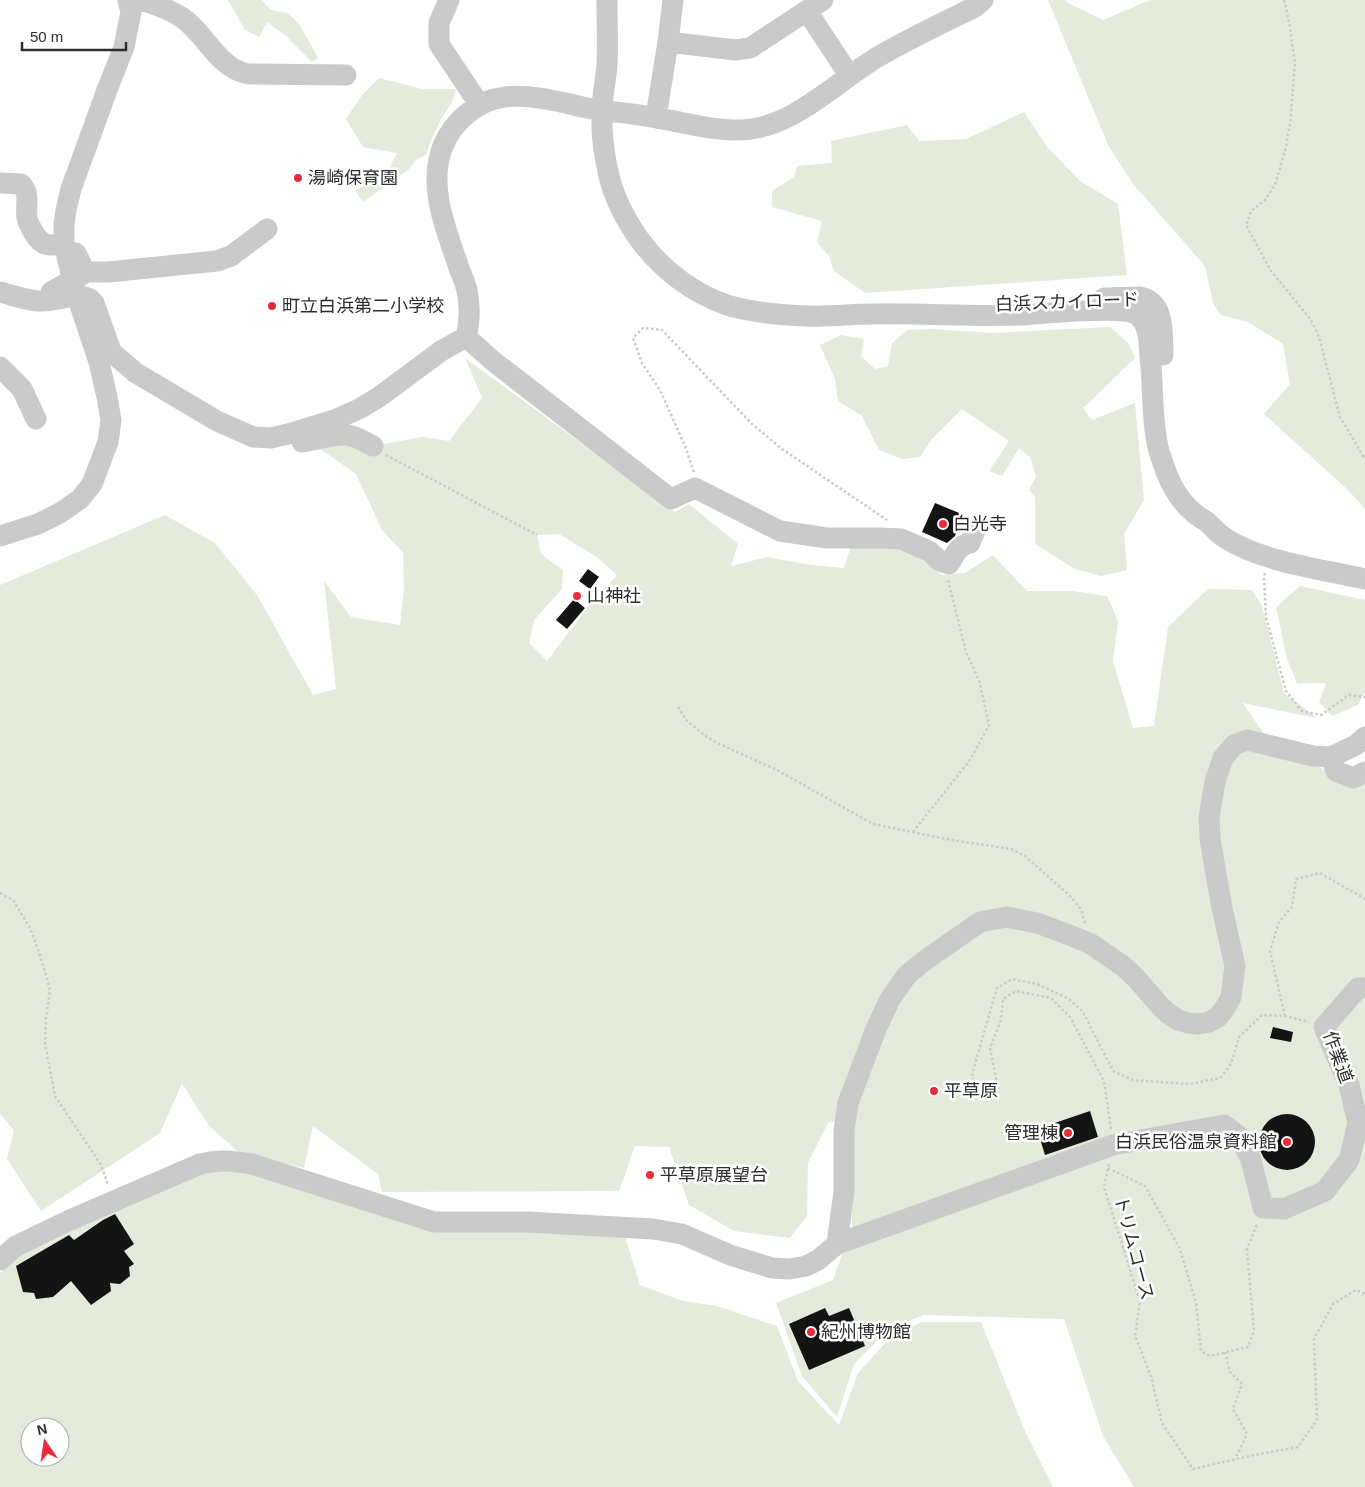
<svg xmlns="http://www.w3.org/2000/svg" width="1365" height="1487" viewBox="0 0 1365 1487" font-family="Helvetica,'Noto Sans JP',sans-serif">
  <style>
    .green { fill: #e4ebda; fill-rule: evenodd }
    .building { fill: #141414 }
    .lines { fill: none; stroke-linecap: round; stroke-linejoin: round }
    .path { stroke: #cacaca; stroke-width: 2.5; stroke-dasharray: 2.5 2.5; stroke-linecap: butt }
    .minor { stroke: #cacaca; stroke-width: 21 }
    .minor-bridge { stroke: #cacaca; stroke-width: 21 }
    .poi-dot { fill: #e82c3b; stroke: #fff; stroke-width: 2 }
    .labels { text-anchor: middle; stroke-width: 5; stroke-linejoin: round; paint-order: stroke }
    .poi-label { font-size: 18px; fill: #2d2d2d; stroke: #fff; text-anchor: start }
    .street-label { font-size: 18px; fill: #2d2d2d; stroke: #fff }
  </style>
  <rect width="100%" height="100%" fill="#fff"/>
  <path class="green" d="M228,0H262L271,10L288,13L300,25L318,58L312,62L286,36L267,22L259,37L245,30Z
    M1048,0H1066L1068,3L1103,20L1150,0H1365V509L1348,490L1264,414L1290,384L1283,344L1248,322L1221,315L1213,303L1205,266L1134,185L1108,145Z
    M379,78L422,89H456L452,102L440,121L429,145L427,154L416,160L408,170L363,202L355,191L390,167L397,153L363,147L346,119L362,95Z
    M1024,112L1047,147L1080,181L1118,204L1127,275L865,293L834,271L829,256L817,242L822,221L772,207V191L794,177L797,166L832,163L831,141L907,125L919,141L966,139Z
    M1110,327L1128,343L1135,358L1083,408L1092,420L1135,403L1144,500L1124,534L1127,570L1101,576L1075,569L1035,544V497L1029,490L1036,476L1030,457L1019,448L1002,476L989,471L1009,441L962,409L932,439L920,457L903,459L879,450L861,415L838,401L835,379L820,345L841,335L864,339L861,356L875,369L888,366L892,343L907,330L931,329L993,333Z
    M465,358L675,512L689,504L738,544L731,566L767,557L811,565L844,568L851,546L899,548L922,559L942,575L965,573L993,555L1027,591H1073L1107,596L1118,621L1113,661L1133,728L1154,726L1168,627L1208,589L1252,590L1262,606L1284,693L1317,718L1243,703L1272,746L1296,751L1352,789L1365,782V1487H1134L1103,1436L1064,1319L923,1315L887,1331L854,1364L837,1417L802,1376L776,1303L833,1280L852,1225L853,1117L828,1123L808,1163L807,1216L790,1238L734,1231L689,1205L669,1147L635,1146L619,1191L382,1192L378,1174L313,1126L304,1168L240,1153L209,1126L182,1083L160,1133L41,1211L7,1159L14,1130L0,1114V585L165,515L215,543L257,595L313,695L336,689L324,581L351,617L400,625L404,588L403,553L382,530L356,474L309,441L373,446L423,437L449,441L482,398ZM559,534L597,557L617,575L591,603L547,661L529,643L534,620L562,589L563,570L541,554L537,535Z
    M1300,586L1365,600V692L1358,705L1332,716L1319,702L1326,683H1297L1287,659L1276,607Z
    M206,1170H246L420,1224L625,1237L640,1285L683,1301L717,1306L777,1326L798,1381L839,1425L858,1373L890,1338L921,1322H981L1025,1431L1053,1487H0V1273L26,1252L87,1220ZM30,1427H60V1457H30Z"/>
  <path class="building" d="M935,503L964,515L955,536L947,543L922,532Z
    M588,569L599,577L590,589L579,581Z
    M574,599L585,608L567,629L556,620Z
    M1273,1027L1293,1032L1291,1042L1270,1038Z
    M1090,1111L1098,1137L1045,1155L1037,1129Z
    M1259 1142a28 28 0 1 1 56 0a28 28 0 1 1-56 0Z
    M115,1214L134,1244L124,1251L134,1264L129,1267L130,1276L120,1284L110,1283L111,1291L91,1305L71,1281L53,1297L36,1299L34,1293L23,1292L16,1266L69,1235L74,1240L103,1220Z
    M825,1308L829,1316L849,1308L865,1346L809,1370L789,1324Z"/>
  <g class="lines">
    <path class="path" d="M1284,0L1289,21L1295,63L1290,124L1286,147L1275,185L1265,200L1251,211L1246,225L1271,271L1311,320L1319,337L1340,417L1365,459
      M386,455L537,535
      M694,472L685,446L660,390L642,363L633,338L643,328L662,330L752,424L782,449L887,520
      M1265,573L1264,577L1266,617L1286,691L1302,711L1321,715L1349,695L1365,697
      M678,707L687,721L703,734L715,742L777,770L873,824L952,840L1011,849L1025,856L1070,896L1081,909L1085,924
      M913,832L970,760L989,725L979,680L966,652L948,580
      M0,893L13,900L30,928L40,955L50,990L46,1018L45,1043L55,1096L101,1165L108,1185
      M1285,1016L1270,951L1279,922L1292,907L1296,879L1320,873L1365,899
      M1111,1129L1104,1081L1070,1017L1051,998L1016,991L1003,999L1001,1020L990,1048L998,1088L977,1093L972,1074L997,988L1012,979L1037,984L1069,999L1083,1012L1113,1071L1133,1080L1189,1084L1220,1078L1231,1064L1239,1037L1262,1015L1285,1016L1309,1022
      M1109,1164L1104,1187L1140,1302L1135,1335L1151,1377L1162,1423L1193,1469L1254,1455L1298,1447L1317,1420L1314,1339L1333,1304L1356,1290L1365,1294
      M1108,1168L1145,1186L1179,1247L1196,1302L1201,1351L1210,1356L1248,1347L1254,1331L1247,1249L1257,1224
      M1225,1352L1230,1372L1242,1384L1233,1409L1247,1434L1235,1459"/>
    <path class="minor" d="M141,0C154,4 169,9 181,17C205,32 217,68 248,74L346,75
      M449,0L439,23V44L479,104
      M607,0C607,21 608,43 607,65C606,80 602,96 602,111C601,133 604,155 609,176C614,198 626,220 639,239C661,269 692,293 727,305C752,313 782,315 808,316C830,317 852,314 873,314C922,313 971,317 1020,315C1041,314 1123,305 1137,315C1150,324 1149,344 1150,358C1154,389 1151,421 1159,451C1166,474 1174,496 1193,512C1197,516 1203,519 1207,522C1213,527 1218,534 1225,538C1262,562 1321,569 1365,579
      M807,11L849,75
      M668,42L735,50L750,48L823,0
      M656,117L668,42L673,0
      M0,183L21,184C31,194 25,206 27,218C28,223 31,228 34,233C42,247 49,246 64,244
      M76,253L82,266L87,272H108L217,261L231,256L267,229
      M0,292C12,295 25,300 38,301C54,303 83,288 94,303L111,351L115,355L136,373L217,421L253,437L271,438L288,434L334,420L359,409L379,397L441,351L466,337C470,322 470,306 467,290C465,283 462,275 459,268C446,229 427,186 443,146C453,121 478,100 505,97C532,94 561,102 587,108C610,112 634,113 657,118C683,122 708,130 735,130C789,132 833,84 876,58C908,39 942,23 975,7L983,0
      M1104,298L1140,297C1166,302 1162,335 1163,355
      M466,337L493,361L671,499L695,488L780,531L827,538H880L901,539L929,551L940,561L949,564C955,555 958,545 970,543L976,528
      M0,367L22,389L36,419
      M302,442C316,440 332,434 347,435C356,436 365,442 373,446
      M0,536L38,524L60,513L80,499L92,484L108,442L111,420L107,397L99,362L75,290L64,244V224L66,210L71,189L107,90L124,47L131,12L128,0
      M1331,757L1336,771L1353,778L1365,772
      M837,1244L844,1191V1131L848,1103L876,1029L890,999L907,975L924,961L980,922L1007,917L1037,923L1072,936L1091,944L1123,966L1136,978L1161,1007L1169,1014L1178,1020L1188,1023L1199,1024L1209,1022L1218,1017L1225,1008L1231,997L1235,966L1221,903L1210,839L1209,818L1212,798L1216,778L1223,758L1234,745L1247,740L1313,756L1331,757L1356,745L1365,737
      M0,1260L16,1246L70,1220L200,1164C220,1159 232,1161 252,1164L434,1222H528L653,1229L682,1234L730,1255L772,1268L790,1269L806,1266L818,1260L837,1244L1113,1145L1224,1125L1240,1137L1251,1160L1263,1208L1284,1209L1325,1191L1349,1160L1358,1123L1349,1085L1324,1027L1358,988H1365"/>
    <path class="minor-bridge" d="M51,292L83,274"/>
  </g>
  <g class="poi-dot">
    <circle cx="298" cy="178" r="5"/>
    <circle cx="272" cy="306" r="5"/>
    <circle cx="943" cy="524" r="5"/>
    <circle cx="577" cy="596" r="5"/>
    <circle cx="934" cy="1091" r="5"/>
    <circle cx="1068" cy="1133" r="5"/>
    <circle cx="1287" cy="1142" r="5"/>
    <circle cx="650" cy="1175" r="5"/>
    <circle cx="811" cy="1332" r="5"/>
  </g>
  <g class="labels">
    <g class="poi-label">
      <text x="308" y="184">湯崎保育園</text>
      <text x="282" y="312">町立白浜第二小学校</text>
      <text x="953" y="530">白光寺</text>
      <text x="587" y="602">山神社</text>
      <text x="944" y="1097">平草原</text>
      <text x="1058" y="1139" text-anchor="end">管理棟</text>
      <text x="1277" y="1148" text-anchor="end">白浜民俗温泉資料館</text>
      <text x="660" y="1181">平草原展望台</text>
      <text x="821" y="1338">紀州博物館</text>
    </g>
    <g class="street-label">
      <text transform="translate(1067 302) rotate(-2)" y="6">白浜スカイロード</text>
      <text transform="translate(1338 1057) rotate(70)" y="6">作業道</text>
      <text transform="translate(1134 1248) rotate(75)" y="6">トリムコース</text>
    </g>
  </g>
  <g transform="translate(45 1442) rotate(347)"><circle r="24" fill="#ffffff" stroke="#ababab"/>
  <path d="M0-4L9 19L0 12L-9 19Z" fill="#e82c3b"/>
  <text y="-8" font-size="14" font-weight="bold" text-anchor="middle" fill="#2d2d2d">N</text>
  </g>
  <path d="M22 42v8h104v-8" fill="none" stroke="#2d2d2d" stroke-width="2.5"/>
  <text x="30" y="42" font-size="15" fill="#2d2d2d" stroke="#ffffff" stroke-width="4" paint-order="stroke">50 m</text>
</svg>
